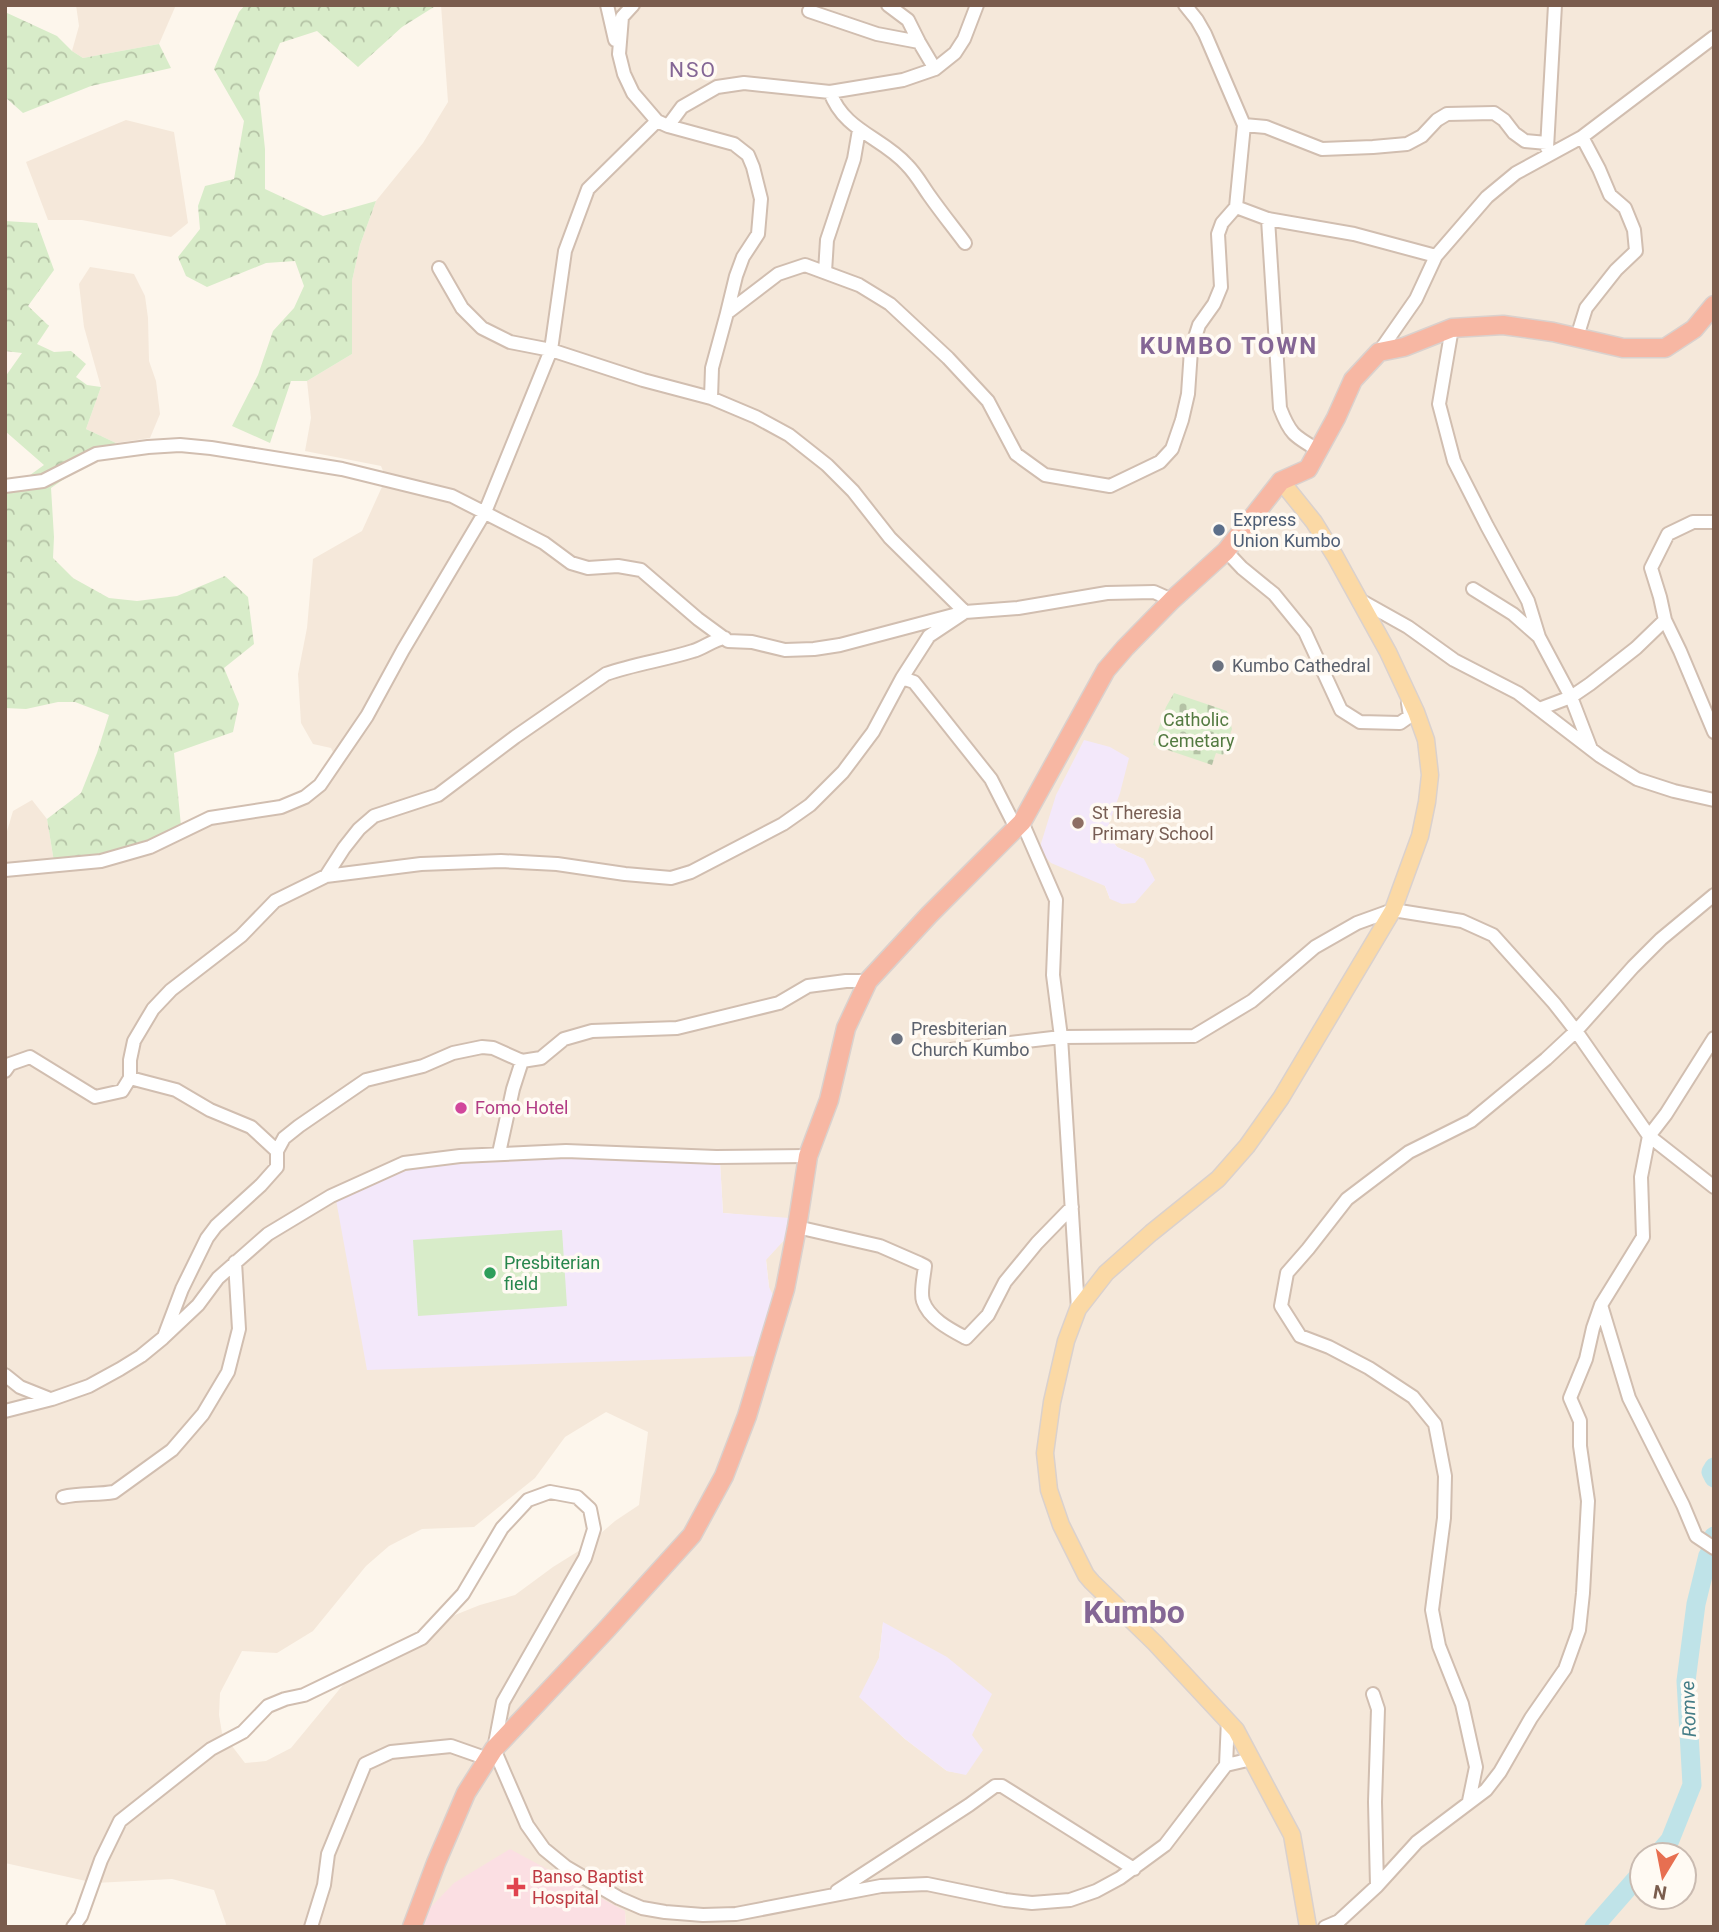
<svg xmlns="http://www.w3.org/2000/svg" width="1719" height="1932" viewBox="0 0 1719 1932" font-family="Roboto,sans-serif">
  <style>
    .residential { fill: #f5e8da; fill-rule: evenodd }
    .education { fill: #f3e8fa }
    .medical { fill: #fbdfe3 }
    .forest { fill: url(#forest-crowns) }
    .cemetery { fill: url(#cemetery-stones) }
    .pitch { fill: #d8ecc9 }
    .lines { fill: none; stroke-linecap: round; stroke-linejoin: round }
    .river { stroke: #bfe3e8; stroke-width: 19 }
    .minor-casing { stroke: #d1beb0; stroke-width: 16 }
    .major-casing { stroke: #dad1cd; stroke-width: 19 }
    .highway-casing { stroke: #dad1cd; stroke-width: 21 }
    .minor { stroke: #fff; stroke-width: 12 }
    .major { stroke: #fbd9a5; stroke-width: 16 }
    .highway { stroke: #f7b7a3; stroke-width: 18 }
    .service-dot { fill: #5c6f8a; stroke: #fffaf3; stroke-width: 2.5 }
    .worship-dot { fill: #6b7280; stroke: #fffaf3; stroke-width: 2.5 }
    .education-dot { fill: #8d6e63; stroke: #fffaf3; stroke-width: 2.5 }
    .hotel-dot { fill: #d1479c; stroke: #fffaf3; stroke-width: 2.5 }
    .leisure-dot { fill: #2e9e5b; stroke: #fffaf3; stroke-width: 2.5 }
    .health-dot { fill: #e0444e; stroke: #fffaf3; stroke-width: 2.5 }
    .labels { text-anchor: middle; stroke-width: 7; stroke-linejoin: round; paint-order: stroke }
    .service-label { font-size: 18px; fill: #4e5e75; stroke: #fffaf3; text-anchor: start }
    .worship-label { font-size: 18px; fill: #5b616d; stroke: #fffaf3; text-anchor: start }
    .park-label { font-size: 18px; fill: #537a41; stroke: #fffaf3 }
    .education-label { font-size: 18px; fill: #785e54; stroke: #fffaf3; text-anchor: start }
    .hotel-label { font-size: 18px; fill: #b23c85; stroke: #fffaf3; text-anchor: start }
    .leisure-label { font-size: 18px; fill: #27864d; stroke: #fffaf3; text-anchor: start }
    .health-label { font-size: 18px; fill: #be3a42; stroke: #fffaf3; text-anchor: start }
    .water-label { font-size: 19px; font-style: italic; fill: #437c86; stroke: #fffaf3 }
    .quarter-label { font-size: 21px; letter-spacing: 2px; fill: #846695; stroke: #fffaf3 }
    .district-label { font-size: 24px; font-weight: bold; letter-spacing: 2px; fill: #846695; stroke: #fffaf3 }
    .town-label { font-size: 32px; font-weight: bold; fill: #846695; stroke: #fffaf3 }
  </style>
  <defs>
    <pattern id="forest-crowns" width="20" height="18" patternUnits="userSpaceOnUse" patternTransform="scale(1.75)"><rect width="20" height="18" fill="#d8ecc9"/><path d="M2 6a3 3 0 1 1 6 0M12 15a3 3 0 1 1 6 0" fill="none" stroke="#b4c2a5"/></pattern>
    <pattern id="cemetery-stones" width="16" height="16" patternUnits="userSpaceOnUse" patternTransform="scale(1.75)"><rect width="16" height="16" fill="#d8ecc9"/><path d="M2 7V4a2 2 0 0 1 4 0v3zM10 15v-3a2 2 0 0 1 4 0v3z" fill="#b4c2a5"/></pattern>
  </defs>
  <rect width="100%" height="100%" fill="#fdf6ec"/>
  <path class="residential" d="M76,5H176L159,44L83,58L72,51L79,26Z
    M441,5H1714V1927H626L625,1911L424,1914L423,1927H225L226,1924L214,1890L172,1879L95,1883L5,1863V838L13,811L32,800L47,819L55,868L150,839L193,821L299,797L337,761L331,748L313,744L301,723L298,674L307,628L313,559L362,531L386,478L381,466L305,451L311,418L307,381L352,354V281L360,245L376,201L423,143L448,102ZM1084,740L1111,815L1106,832L1117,847L1144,859L1110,899L1105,886ZM638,1156L720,1162L723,1213L790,1219L787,1237L766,1259L769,1287ZM606,1412L648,1432L639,1505L615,1521L585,1547L553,1567L515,1595L480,1605L455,1615L380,1651L352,1674L291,1748L266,1761L245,1763L222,1733L219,1715L220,1693L242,1651L277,1653L313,1631L366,1566L389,1546L422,1529L474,1527L535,1478L565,1437ZM883,1623L966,1774L947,1771L905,1739L860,1697L879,1658ZM1642,1855H1684V1897H1642Z
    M126,120L174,132L188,223L171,237L82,220H48L26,162Z
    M90,267L134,274L145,296L148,318L149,361L156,381L160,414L150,438L116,443L86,429L101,387L84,327L79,284Z"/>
  <path class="education" d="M1084,740L1110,747L1129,758L1120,793L1106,832L1117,847L1144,859L1155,880L1135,903L1122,904L1110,899L1105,886L1051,863L1039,850L1056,795Z
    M533,1156L720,1162L723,1213L790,1218L787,1237L766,1260L769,1287L773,1295L761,1356L367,1370L336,1200L389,1175L444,1162Z
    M883,1622L947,1657L992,1694L972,1735L983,1750L966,1775L947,1771L905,1739L859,1697L879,1658Z"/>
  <path class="medical" d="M510,1849L625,1911L626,1927H424V1914L454,1883Z"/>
  <path class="forest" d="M245,5H437L402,27L358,67L317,31L280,43L259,93L265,149V189L323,216L376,201L360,245L352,281V354L307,381H291L270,443L232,426L258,375L273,331L294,308L304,286L295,261L266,263L207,287L186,276L178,257L200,229L198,206L205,186L234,179L244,121L214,69L239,12Z
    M5,12L57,36L72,51L83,58L159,44L171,68L91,86L23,113L5,97Z
    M5,221L37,223L54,270L28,306L49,326L37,344L54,352L71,351L86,364L76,377L87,385L101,387L86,429L116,443L51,488L54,537L53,558L73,578L109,598L137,601L177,596L225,576L248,597L254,644L224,668L239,704L233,732L174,753L181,826L150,839L103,867L55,868L47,819L81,793L97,753L109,715L75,702H58L26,709L5,708V493L44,465L5,431V377L22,353L5,351Z"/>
  <path class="cemetery" d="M1174,693L1227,711L1232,729L1223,755L1216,753L1212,765L1153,745L1166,707Z"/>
  <path class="pitch" d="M562,1230L567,1306L418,1316L413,1240Z"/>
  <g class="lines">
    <path class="river" d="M1714,1467L1711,1472L1714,1478
      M1713,1537L1714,1536
      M1657,1855L1670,1840L1692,1785L1686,1681L1696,1604L1708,1555
      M1594,1927L1642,1872"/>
    <g class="minor-casing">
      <path id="minor" d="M607,5L615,40
        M633,5L622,17L619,54L624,74L633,93L657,121
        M888,5L908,20L919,42L935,69
        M809,11L877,34L919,42
        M830,92C844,131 882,137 907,165C916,174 922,185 929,195C941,212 953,227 965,243
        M1244,125L1266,127L1322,149L1373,147L1407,144L1422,136L1437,120L1447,114L1494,113L1504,120L1514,133L1525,141L1547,143
        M668,126L734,144L748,155L753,167L761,199L758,234L743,257L736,276L727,313
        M1547,148L1555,5
        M1236,207L1268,219L1354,234L1436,256
        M1268,219L1280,408C1290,434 1294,436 1318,450
        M825,272L827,240L854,159L859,130
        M1452,328L1439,404L1454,461L1487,526L1528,601L1539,637L1571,697L1591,749
        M1577,337L1586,308L1616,270L1636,251L1634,230L1625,208L1610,195L1599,169L1582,137
        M1379,352L1416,299L1436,256L1487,197L1516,173L1582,137L1714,37
        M711,398L712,368L727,313L778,274L805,265L859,285L890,304L948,358L988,401L1016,454L1045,475L1110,486L1160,462L1172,449L1182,420L1188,394L1191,350L1199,325L1214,304L1221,287L1218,234L1222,223L1236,207L1244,125L1205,34L1197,20L1185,5
        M5,486L43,481L96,454L148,447L180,445L211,448L342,469L452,496L544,543L571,563L588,568L618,566L641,570L698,619L728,641L752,642L785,650L814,649L840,645L965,612L1018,608L1107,593L1154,592L1172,600
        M1714,522H1693L1668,534L1651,568L1660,597L1665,620L1680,651L1714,732
        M1226,551L1242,568L1274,594L1305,632L1341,710L1360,722L1400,723L1410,716L1408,703
        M1473,589L1513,614L1538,636
        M1358,599L1408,627L1454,660L1518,693L1600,756L1637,779L1674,791L1714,800
        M902,678L914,682L991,779L1016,828
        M1539,709L1571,697L1590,684L1636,648L1665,620
        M1022,822L1056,900L1053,975L1061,1037L1078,1309
        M5,870L101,861L150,847L210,818L281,807L305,797L320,785L367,716L403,650L485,512L551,350L565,251L588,189L657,121L668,126L682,107L717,87L744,83L830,92L903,80L935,69L955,53L964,39L977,5
        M326,876L344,848L359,829L374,816L438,795L515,737L606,674C634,664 665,660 693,651C704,648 714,639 725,638
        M942,1051L1061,1037L1194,1036L1252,1001L1315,947L1357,923L1393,910L1462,921L1493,935L1554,1003L1576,1031L1649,1136L1714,1187
        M5,1071L10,1064L30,1057L95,1097L122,1091L130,1078V1060L134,1041L153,1009L171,990L241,936L275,901L326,876L421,864L501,861L557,864L625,874L671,878L691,872L783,824L810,805L843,772L873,732L902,678L929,636L965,612L890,538L853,491L827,465L789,435L756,417L711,398L643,380L551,350L510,342L482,328L462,308L439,268
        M130,1078L176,1090L210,1110L251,1127L277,1151
        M499,1153L513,1089L522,1061
        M797,1227L880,1246L919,1263L925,1266C924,1276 920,1292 923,1301C929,1319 951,1330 966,1338L988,1315L1005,1282L1037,1243L1072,1207
        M1601,1305L1629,1398L1683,1505L1696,1536L1714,1548
        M165,1334L182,1289L207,1238L216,1226L261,1185L277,1167V1151L284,1138L299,1126L366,1080L423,1066L453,1053L482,1047L493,1048L522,1061L541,1058L564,1039L592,1031L677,1028L779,1003L808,986L846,981H868
        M5,1375L20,1387L50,1399
        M5,1411L52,1399L89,1386L120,1369L141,1356L163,1338L198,1305L218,1278L268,1234L331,1196L404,1163L460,1156L566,1151L716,1157L808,1156
        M63,1497C80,1493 97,1495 114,1492L172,1450L203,1414L228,1372L239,1329L235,1262
        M1373,1694L1378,1709L1375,1802L1377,1886
        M1226,1765L1252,1759
        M1469,1801L1476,1767L1462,1704L1439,1646L1432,1610L1444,1518L1445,1476L1435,1424L1413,1397L1369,1368L1329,1347L1300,1336L1281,1306L1287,1273L1308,1249L1347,1199L1409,1152L1471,1121L1546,1059L1576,1031L1633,967L1661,939L1714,895
        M837,1891L969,1805L995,1786H1002L1134,1869
        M73,1927L81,1916L101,1860L120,1821L211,1749L243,1732L268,1706L285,1699L304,1695L422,1638L463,1594L502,1528L528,1500L550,1492L577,1497L590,1509L594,1529L585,1558L503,1702L494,1749L527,1825L544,1849L566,1867L619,1898L642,1908L665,1912L703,1915L736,1914L881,1886L927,1884L1005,1900L1032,1903L1070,1900L1096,1891L1120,1878L1165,1845L1226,1765L1228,1720
        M311,1927L324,1885L328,1854L365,1764L391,1752L451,1746L488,1759
        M1325,1927L1339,1921L1377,1886L1417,1842L1486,1790L1500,1772L1531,1718L1565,1669L1579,1630L1583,1593L1588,1501L1580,1446V1421L1570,1398L1586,1359L1593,1328L1601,1305L1643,1237L1641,1177L1649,1136L1666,1114L1714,1038"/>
    </g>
    <g class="major-casing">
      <path id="major" d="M1281,481L1314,522L1335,556L1388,652L1416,712L1426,740L1430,775L1427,802L1420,836L1393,910L1281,1098L1247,1146L1218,1179L1151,1233L1106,1273L1078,1309L1066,1341L1052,1402L1045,1453L1049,1490L1061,1525L1086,1575L1092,1582L1155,1643L1236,1730L1292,1835L1308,1927"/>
    </g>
    <g class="highway-casing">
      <path id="highway" d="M412,1927L436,1863L466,1793L494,1749L606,1630L692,1535L724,1476L747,1416L785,1289L797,1227L808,1156L829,1100L846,1028L868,981L929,915L1022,822L1106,670L1125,648L1172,600L1226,551L1281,481L1308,469L1336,418L1353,380L1379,352L1404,347L1452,328L1503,325L1553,332L1623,348H1665L1694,329L1714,305"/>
    </g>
    <use href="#minor" class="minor"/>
    <use href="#major" class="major"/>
    <use href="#highway" class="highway"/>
  </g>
  <circle class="service-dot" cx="1219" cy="530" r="7"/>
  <g class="worship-dot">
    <circle cx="1218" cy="666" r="7"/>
    <circle cx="897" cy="1039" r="7"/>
  </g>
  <circle class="education-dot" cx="1078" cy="823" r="7"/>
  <circle class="hotel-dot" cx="461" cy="1108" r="7"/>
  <circle class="leisure-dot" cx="490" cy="1273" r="7"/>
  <path class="health-dot" d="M512.5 1876.5h7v7h7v7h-7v7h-7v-7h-7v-7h7z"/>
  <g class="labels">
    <g class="service-label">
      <text x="1233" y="526">Express<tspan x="1233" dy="21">Union Kumbo</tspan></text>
    </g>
    <g class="worship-label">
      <text x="1232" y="672">Kumbo Cathedral</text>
      <text x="911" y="1035">Presbiterian<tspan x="911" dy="21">Church Kumbo</tspan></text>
    </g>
    <g class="park-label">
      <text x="1196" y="726">Catholic<tspan x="1196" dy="21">Cemetary</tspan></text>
    </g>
    <g class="education-label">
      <text x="1092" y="819">St Theresia<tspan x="1092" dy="21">Primary School</tspan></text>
    </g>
    <g class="hotel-label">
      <text x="475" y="1114">Fomo Hotel</text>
    </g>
    <g class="leisure-label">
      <text x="504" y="1269">Presbiterian<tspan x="504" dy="21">field</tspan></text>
    </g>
    <g class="health-label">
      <text x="532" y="1883">Banso Baptist<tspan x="532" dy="21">Hospital</tspan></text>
    </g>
    <g class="water-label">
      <text transform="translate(1688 1709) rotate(-92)" y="7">Romve</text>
    </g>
    <g class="quarter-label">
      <text x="693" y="77">NSO</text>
    </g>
    <g class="district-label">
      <text x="1229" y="354">KUMBO TOWN</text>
    </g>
    <g class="town-label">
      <text x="1134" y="1623">Kumbo</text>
    </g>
  </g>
  <rect width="1719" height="1932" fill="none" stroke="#7a5c4d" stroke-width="14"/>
  <g transform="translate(1663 1876) rotate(190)"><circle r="33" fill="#fffaf3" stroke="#cabbb1" stroke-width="2"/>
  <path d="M0-5L12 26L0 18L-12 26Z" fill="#e76f51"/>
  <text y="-10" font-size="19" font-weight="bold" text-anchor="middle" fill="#7a5c4d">N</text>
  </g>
</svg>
